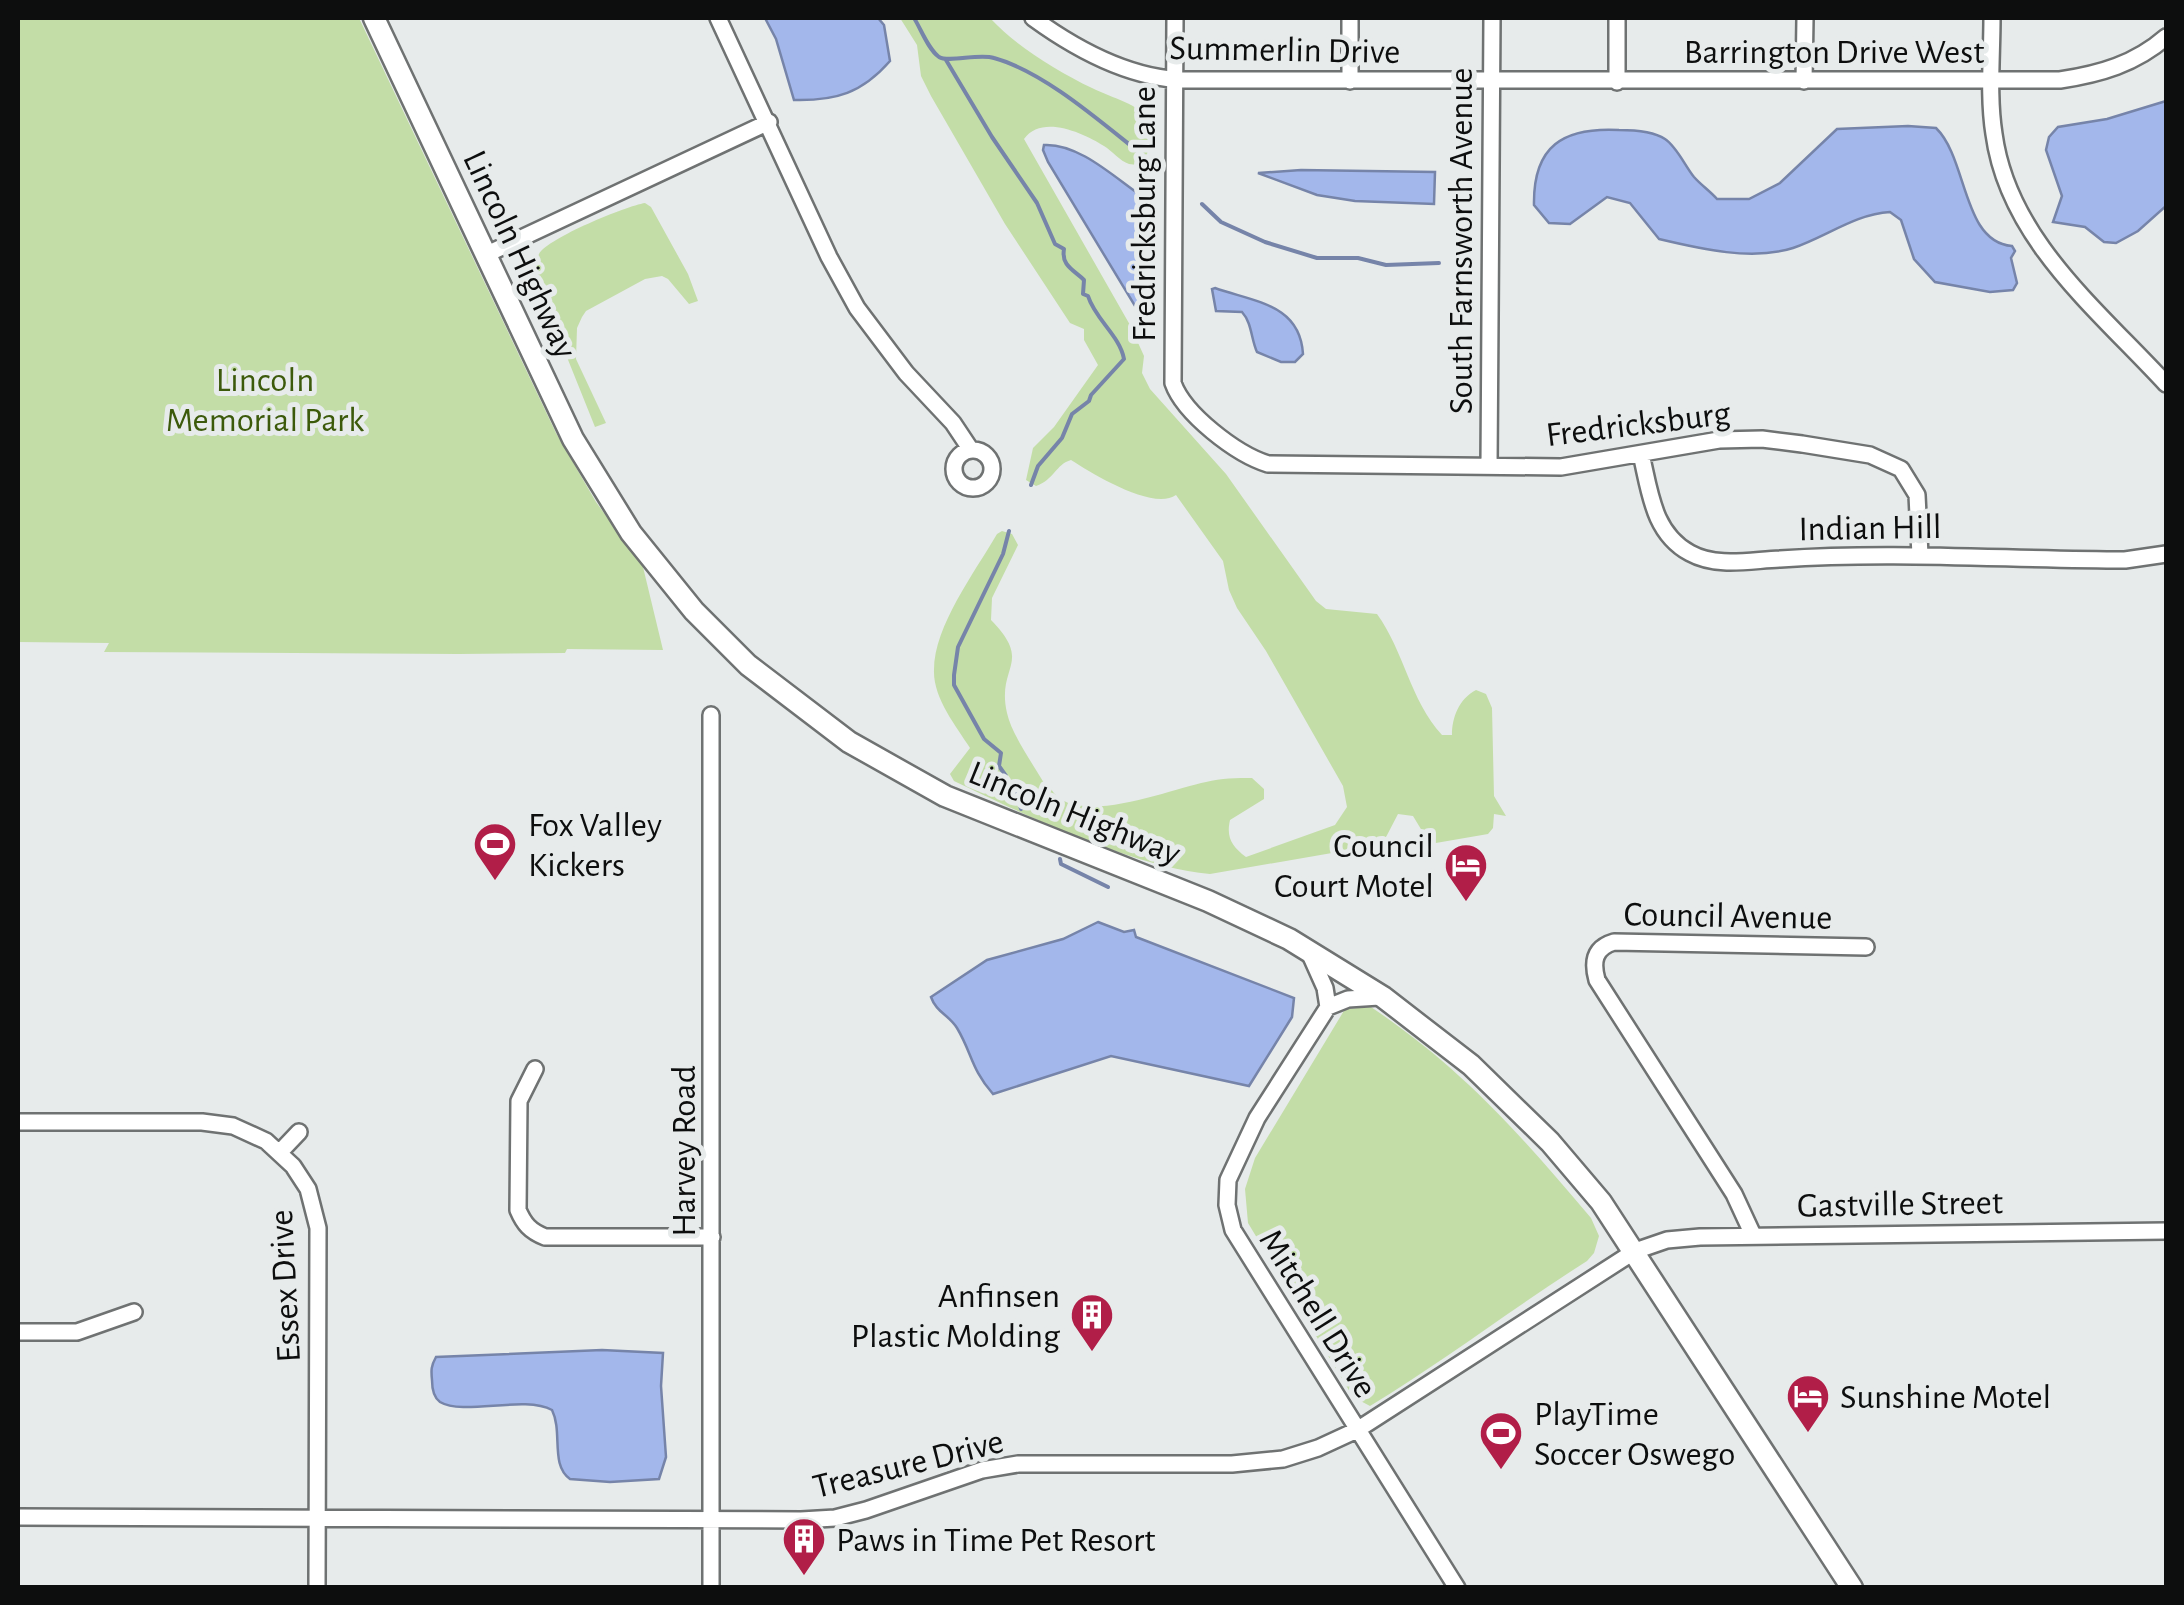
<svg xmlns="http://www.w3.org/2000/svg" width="2184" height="1605" viewBox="0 0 2184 1605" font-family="'Alegreya Sans',sans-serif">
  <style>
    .green { fill: #c3dda7 }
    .water { fill: #a3b7eb; stroke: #7684a9; stroke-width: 2.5 }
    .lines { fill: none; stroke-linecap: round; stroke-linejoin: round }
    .stream { stroke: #7684a9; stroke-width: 4 }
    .minor-casing { stroke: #6f7272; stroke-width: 20 }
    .major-casing { stroke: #6f7272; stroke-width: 25 }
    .minor { stroke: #fff; stroke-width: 15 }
    .major { stroke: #fff; stroke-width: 20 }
    .labels { text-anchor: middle; stroke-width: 10; stroke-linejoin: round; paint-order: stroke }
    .street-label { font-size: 35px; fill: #0d0e0e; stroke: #e7ebeb }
    .park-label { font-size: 35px; fill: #3c5a0b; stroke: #e7ebeb }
    .poi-label { font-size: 35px; fill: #0d0e0e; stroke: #e7ebeb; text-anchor: start }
  </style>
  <rect width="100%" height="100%" fill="#e7ebeb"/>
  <path class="green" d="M18,18H359L556,433L596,502L643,567L663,650L567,649L565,653L458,654L104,652L109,643L18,642Z
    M900,18H990C1017,47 1057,71 1092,88C1114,99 1137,103 1153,122L1145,165C1140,165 1135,165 1129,164C1120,161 1112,151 1104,146C1083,133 1042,114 1024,139L1130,325L1144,356L1142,373L1150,389L1226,474L1316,601L1326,609L1377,614C1404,651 1410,700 1442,735H1452C1452,717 1459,699 1476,690L1486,694L1492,708L1494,796L1506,816L1494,814L1493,828L1488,834L1430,844L1413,816L1398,814L1385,839L1355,849L1210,874C1133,867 1025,815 954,781L950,774L970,748C956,726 933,698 934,670C934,626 975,572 997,534L1002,531L1012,534L1018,545L992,598L991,620C1034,664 996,665 1007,713C1012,736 1036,768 1048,790L1051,789C1075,829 1170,789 1206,782C1221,778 1237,778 1252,778L1264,789V799L1230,820C1226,838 1232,846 1246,857L1335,825L1347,807L1343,786L1266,651L1237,608L1229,590L1223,561L1176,495C1153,511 1093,474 1071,460C1056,464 1054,480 1036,486L1026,480L1033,448L1054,427L1098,365L1084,340V329L1070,323L1005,224L931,96L921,76L917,45Z
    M645,203L651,207L688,274L698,301L689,304L668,279L662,276L645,279L586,311L582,317L577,328L576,359L606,423L595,427L538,285C536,274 534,264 539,254C548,238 626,206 645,203Z
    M1371,1007C1463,1069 1520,1134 1591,1218L1599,1236L1594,1253L1587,1261C1513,1308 1444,1361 1370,1406L1353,1397L1248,1223L1245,1189L1255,1158L1345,1009Z"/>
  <path class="water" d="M765,18H878L884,25L890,61C862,93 836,101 794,100L776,39Z
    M2166,101V206L2138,231L2116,243L2104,242L2085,227L2053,222L2062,196L2046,150L2049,137L2058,127L2107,119Z
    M1908,126L1936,128C1968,159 1962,242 2012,246L2015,251L2011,258L2017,283L2013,290L1990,292L1935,282L1914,259L1901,220L1890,212C1855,214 1826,237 1793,248C1752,261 1701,249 1659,239L1630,203L1607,197L1570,224L1549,223L1534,205C1533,146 1563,127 1619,130C1633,130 1653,131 1665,139C1677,147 1685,166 1694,177C1701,185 1710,191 1717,199H1749L1780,183L1837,129Z
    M1044,145C1079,143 1115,178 1143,197L1146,208L1140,302L1135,306L1048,162L1043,150Z
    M1301,170L1435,172L1434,204L1355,201L1317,195L1258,173Z
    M1215,288C1255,302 1300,304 1303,354L1295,362H1281L1257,352C1251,339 1252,323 1242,312L1216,311L1212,289Z
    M1098,922L1124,932L1134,930L1136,937L1294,998L1292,1017L1249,1086L1111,1056L993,1094C971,1069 972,1053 957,1028C949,1015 936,1012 931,997L987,960L1063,939Z
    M602,1350L663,1353L661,1386L666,1457L659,1479L610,1482L570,1479C550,1465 563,1432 552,1410C524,1395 464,1416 440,1402C433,1397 432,1388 432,1380C431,1370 431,1366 436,1357Z"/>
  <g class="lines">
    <path class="stream" d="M914,18C921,29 928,49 939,57C949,63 979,53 994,58C1045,72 1103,124 1145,157
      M946,60L992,137L1037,203L1055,244L1064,249C1061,266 1074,270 1084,280L1083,294L1088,296C1095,319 1120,336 1124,359L1091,395L1089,401L1072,414L1062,438L1038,466L1031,485
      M1202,204L1221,222L1265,242L1317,258H1358L1386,265L1439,263
      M1009,531L1003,554L958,647L954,675V685L984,739L1001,753L999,766L1006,776L1004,783L1014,786L1021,809
      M1060,859L1061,864L1108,887"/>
    <g class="minor-casing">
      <path id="minor" d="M718,18L829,257L857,308L906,373L953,423L971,450
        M1033,18C1077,50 1131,79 1186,80H2060C2100,74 2135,64 2166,37
        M1175,18L1173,383C1184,414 1236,454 1268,464L1561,467L1719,440L1762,439L1802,444L1870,455L1901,469L1917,495L1920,555
        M1992,18C1992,56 1988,96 1994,134C2008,239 2098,310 2166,384
        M1350,81V18
        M1804,81L1805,18
        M1617,82V18
        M485,255L769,122
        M954 469a19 19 0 1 1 38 0a19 19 0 1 1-38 0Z
        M1641,454C1650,492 1653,533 1690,553C1717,568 1751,560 1780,559C1896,551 2010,560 2125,560L2166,554
        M1489,466L1492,18
        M1308,950L1325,988L1328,1007
        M1379,997L1348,999L1328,1007L1257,1118L1228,1180L1227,1205L1233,1230L1457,1588
        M535,1069L519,1101L518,1210C524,1224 530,1231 545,1237H712
        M18,1122H202L233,1126L266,1141L293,1166L308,1189L318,1228L317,1588
        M280,1152L299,1132
        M1753,1235L1734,1194L1597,980C1592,962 1594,948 1614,942L1866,947
        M18,1332H77L134,1312
        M18,1517L801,1520L835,1518L866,1510L982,1470L1018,1464H1232L1283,1459L1318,1448L1357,1430L1635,1251L1667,1240L1700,1237L2166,1231
        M711,1588V715"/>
    </g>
    <g class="major-casing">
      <path id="major" d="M374,18L573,439L631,533L694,611L748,665L849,742L945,796L1208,901L1289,939L1383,997L1471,1065L1550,1142L1601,1202L1852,1588"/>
    </g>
    <use href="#minor" class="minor"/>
    <use href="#major" class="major"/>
  </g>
  <defs>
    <g id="stadium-pin" transform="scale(2.25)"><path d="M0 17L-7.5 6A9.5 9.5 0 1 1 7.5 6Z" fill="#b11e48" stroke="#e7ebeb"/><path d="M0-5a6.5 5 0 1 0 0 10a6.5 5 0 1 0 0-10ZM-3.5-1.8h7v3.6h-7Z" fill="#fff"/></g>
    <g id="hotel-pin" transform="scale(2.25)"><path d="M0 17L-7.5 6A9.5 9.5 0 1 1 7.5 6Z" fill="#b11e48" stroke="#e7ebeb"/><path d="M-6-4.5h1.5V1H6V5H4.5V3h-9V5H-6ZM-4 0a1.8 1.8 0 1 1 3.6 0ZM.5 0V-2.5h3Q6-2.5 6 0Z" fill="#fff"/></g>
    <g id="building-pin" transform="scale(2.25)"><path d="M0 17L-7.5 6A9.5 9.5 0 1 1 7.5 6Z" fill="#b11e48" stroke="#e7ebeb"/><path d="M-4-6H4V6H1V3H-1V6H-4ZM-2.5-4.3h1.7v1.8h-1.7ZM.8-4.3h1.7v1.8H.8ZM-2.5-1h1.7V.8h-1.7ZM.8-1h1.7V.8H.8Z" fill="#fff"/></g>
  </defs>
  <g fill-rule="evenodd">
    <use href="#stadium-pin" x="495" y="844"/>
    <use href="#hotel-pin" x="1466" y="865"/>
    <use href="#building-pin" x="1092" y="1315"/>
    <use href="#hotel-pin" x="1808" y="1396"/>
    <use href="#stadium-pin" x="1501" y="1433"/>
    <use href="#building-pin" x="804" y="1539"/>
  </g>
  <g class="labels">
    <g class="street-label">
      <text transform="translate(1285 49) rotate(1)" y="12">Summerlin Drive</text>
      <text x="1834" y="63">Barrington Drive West</text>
      <text transform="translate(1143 214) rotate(-90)" y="12">Fredricksburg Lane</text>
      <text transform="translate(1460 241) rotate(-90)" y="12">South Farnsworth Avenue</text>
      <text transform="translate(521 254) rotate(65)" y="12">Lincoln Highway</text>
      <text transform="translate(1638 423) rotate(-7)" y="12">Fredricksburg</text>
      <text transform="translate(1870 527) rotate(-1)" y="12">Indian Hill</text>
      <text transform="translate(1075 812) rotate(22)" y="12">Lincoln Highway</text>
      <text transform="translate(1728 915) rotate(1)" y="12">Council Avenue</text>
      <text transform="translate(683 1151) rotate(-90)" y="12">Harvey Road</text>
      <text transform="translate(1900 1203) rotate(-1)" y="12">Gastville Street</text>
      <text transform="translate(284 1286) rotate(-93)" y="12">Essex Drive</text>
      <text transform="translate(1319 1313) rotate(58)" y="12">Mitchell Drive</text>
      <text transform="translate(908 1463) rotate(-14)" y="12">Treasure Drive</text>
    </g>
    <g class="park-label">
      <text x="265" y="391">Lincoln<tspan x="265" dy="40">Memorial Park</tspan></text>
    </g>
    <g class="poi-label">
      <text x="528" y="836">Fox Valley<tspan x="528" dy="40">Kickers</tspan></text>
      <text x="1434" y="857" text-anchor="end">Council<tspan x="1434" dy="40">Court Motel</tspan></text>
      <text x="1060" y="1307" text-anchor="end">Anfinsen<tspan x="1060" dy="40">Plastic Molding</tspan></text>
      <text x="1840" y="1408">Sunshine Motel</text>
      <text x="1534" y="1425">PlayTime<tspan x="1534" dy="40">Soccer Oswego</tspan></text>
      <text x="836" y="1551">Paws in Time Pet Resort</text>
    </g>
  </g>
  <rect width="2184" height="1605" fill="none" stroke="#0d0e0e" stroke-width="40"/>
</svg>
